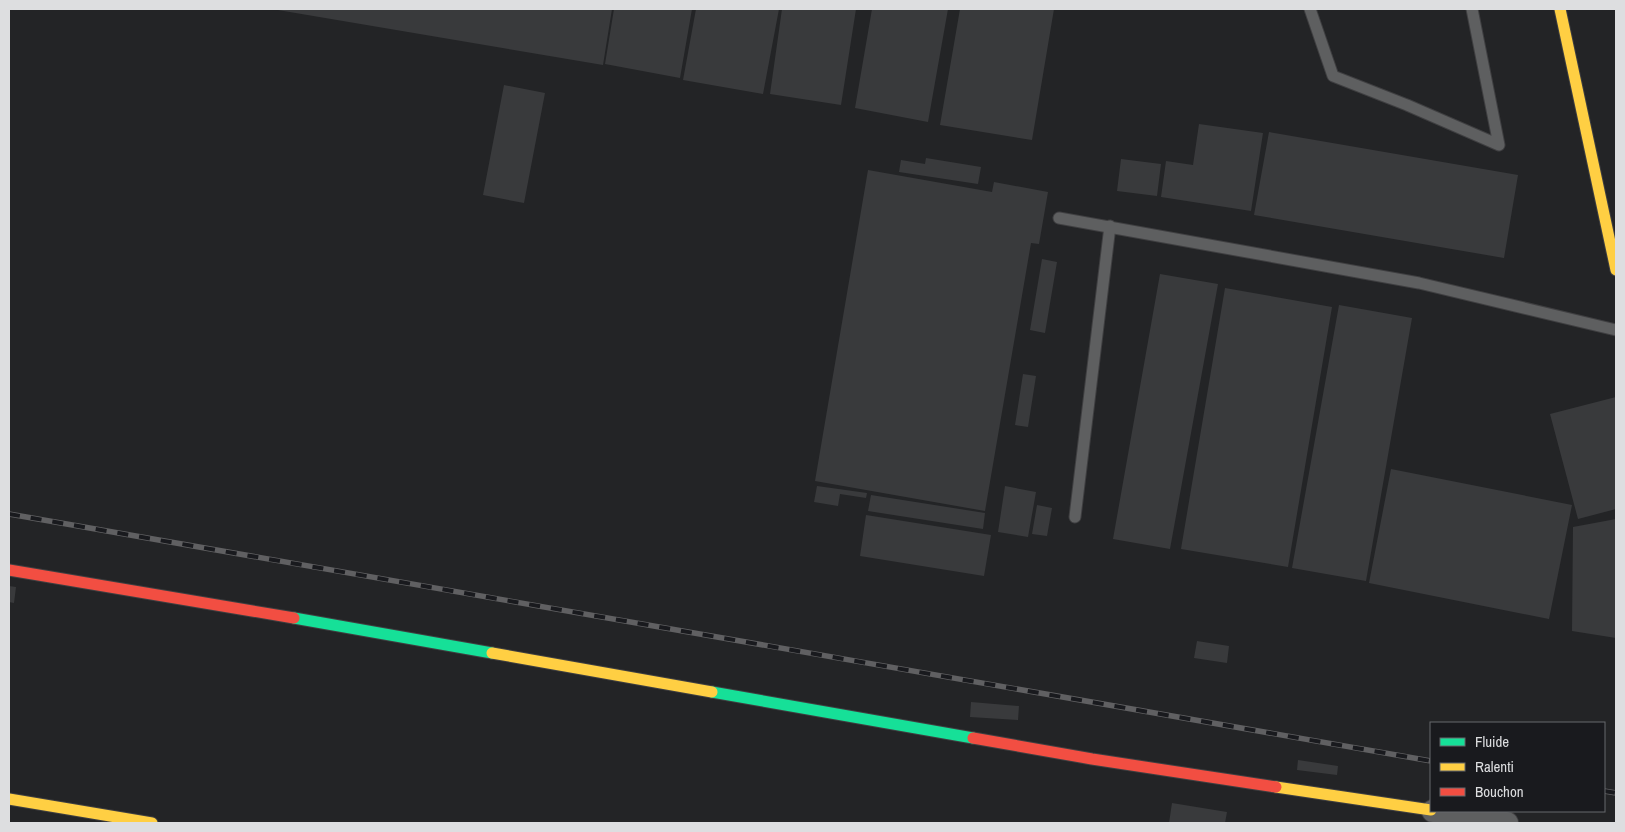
<svg xmlns="http://www.w3.org/2000/svg" width="1625" height="832" viewBox="0 0 1625 832" font-family="'Archivo Narrow',sans-serif">
  <style>
    .building { fill: #393a3c }
    .lines { fill: none; stroke-linecap: round; stroke-linejoin: round }
    .lane-casing { stroke: #3f3f41; stroke-width: 13 }
    .street-casing { stroke: #3f3f41; stroke-width: 24 }
    .fast-casing { stroke: #3f3f41; stroke-width: 13 }
    .slow-casing { stroke: #3f3f41; stroke-width: 13 }
    .jam-casing { stroke: #3f3f41; stroke-width: 13 }
    .lane { stroke: #5e5f60; stroke-width: 11 }
    .street { stroke: #5e5f60; stroke-width: 22 }
    .fast { stroke: #16e098; stroke-width: 11 }
    .slow { stroke: #ffcf43; stroke-width: 11 }
    .jam { stroke: #f24e42; stroke-width: 11 }
    .rail-casing { stroke: #606062; stroke-width: 5.5 }
    .rail { stroke: #191a1e; stroke-width: 4; stroke-dasharray: 11; stroke-linecap: butt }
  </style>
  <rect width="100%" height="100%" fill="#232426"/>
  <path class="building" d="M272,9H612L603,65Z
    M614,9H692L680,78L605,64Z
    M696,9H779L763,94L683,80Z
    M782,9H856L841,105L770,94Z
    M872,9H948L928,122L855,108Z
    M960,9H1054L1032,140L940,125Z
    M504,85L545,93L524,203L483,195Z
    M1199,124L1263,133L1251,211L1161,197L1166,161L1193,165Z
    M1269,132L1518,175L1504,258L1254,215Z
    M926,158L981,167L978,184L899,172L901,160L925,164Z
    M1121,159L1161,164L1157,196L1117,191Z
    M868,170L992,192L994,182L1048,192L1039,244L1031,243L985,511L815,481Z
    M1042,259L1057,262L1045,333L1030,330Z
    M1160,274L1218,284L1170,549L1113,539Z
    M1225,288L1332,307L1288,567L1181,549Z
    M1339,305L1412,318L1366,581L1292,568Z
    M1023,374L1036,376L1028,427L1015,425Z
    M1616,397V509L1578,519L1550,414Z
    M1391,469L1572,505L1549,619L1369,583Z
    M817,486L867,493L866,498L840,494L838,506L814,502Z
    M1005,486L1036,492L1028,537L998,532Z
    M871,495L985,513L983,529L868,511Z
    M1037,505L1052,508L1047,536L1032,534Z
    M866,515L991,535L984,576L860,556Z
    M1616,519V638L1572,631L1573,527Z
    M9,586L16,587L14,603L9,602Z
    M1197,641L1229,646L1227,663L1194,658Z
    M971,702L1019,706L1018,720L970,717Z
    M1298,760L1338,766L1337,775L1297,770Z
    M1172,803L1227,812L1225,823H1169Z"/>
  <g class="lines">
    <g class="lane-casing">
      <path id="lane" d="M1310,9L1333,76L1407,105L1499,145
        M1472,9L1499,145
        M1059,218L1419,283L1616,330
        M1075,517L1110,226"/>
    </g>
    <g class="street-casing">
      <path id="street" d="M1433,811L1507,823"/>
    </g>
    <g class="fast-casing">
      <path id="fast" d="M294,618L492,653
        M712,692L973,738"/>
    </g>
    <g class="slow-casing">
      <path id="slow" d="M1560,9L1616,270
        M492,653L712,692
        M1276,787L1431,810
        M9,799L152,823"/>
    </g>
    <g class="jam-casing">
      <path id="jam" d="M9,570L294,618
        M973,738L1092,759L1276,787"/>
    </g>
    <use href="#lane" class="lane"/>
    <use href="#street" class="street"/>
    <use href="#fast" class="fast"/>
    <use href="#slow" class="slow"/>
    <use href="#jam" class="jam"/>
    <g class="rail-casing">
      <path id="rail" d="M9,514L1431,761
        M1604,791L1616,793"/>
    </g>
    <use href="#rail" class="rail"/>
  </g>
  <rect width="1625" height="832" fill="none" stroke="#dddee0" stroke-width="20"/>
  <rect x="1430" y="722" width="175" height="90" fill="#191a1e" stroke="#67686c"/>
  <rect x="1440" y="738" width="25" height="8" fill="#16e098" stroke="#67686c"/>
  <text x="1475" y="747" font-size="15" fill="#dddee0">Fluide</text>
  <rect x="1440" y="763" width="25" height="8" fill="#ffcf43" stroke="#67686c"/>
  <text x="1475" y="772" font-size="15" fill="#dddee0">Ralenti</text>
  <rect x="1440" y="788" width="25" height="8" fill="#f24e42" stroke="#67686c"/>
  <text x="1475" y="797" font-size="15" fill="#dddee0">Bouchon</text>
</svg>
